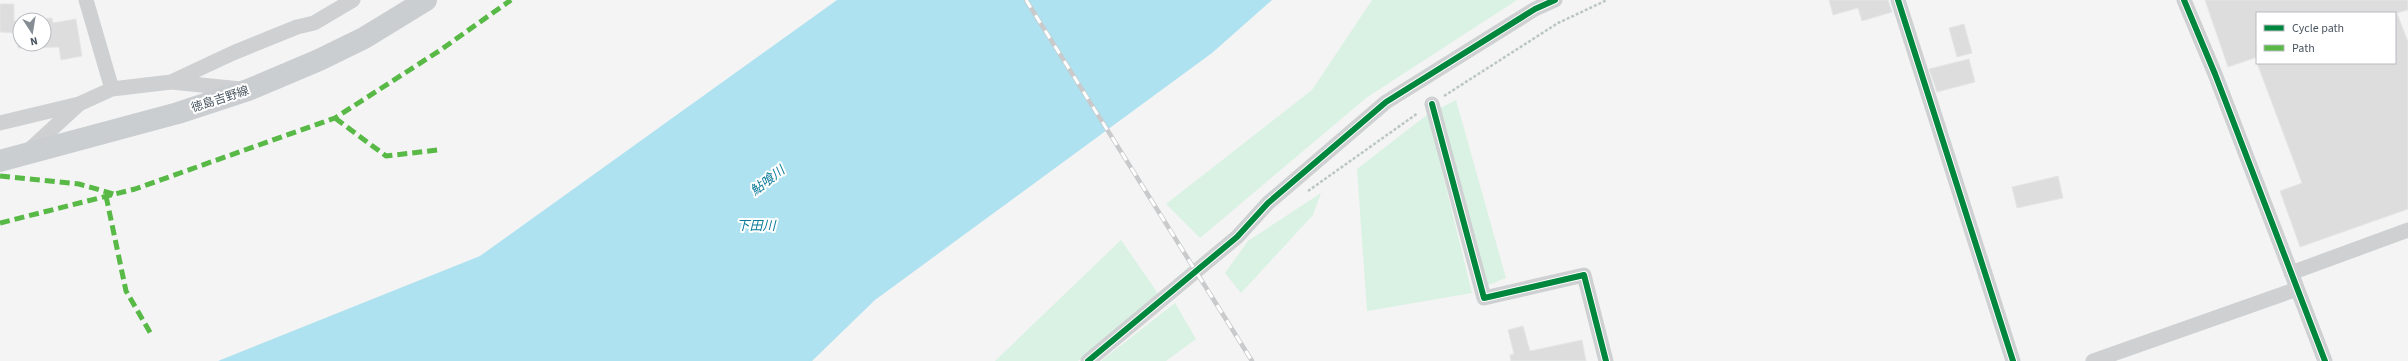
<svg xmlns="http://www.w3.org/2000/svg" width="2408" height="361" viewBox="0 0 2408 361" font-family="'Source Sans 3','Noto Sans JP',sans-serif">
  <style>
    .green { fill: #d9f2e3 }
    .water { fill: #aee2f0 }
    .building { fill: #ddddde; stroke: #e5e6e7 }
    .lines { fill: none; stroke-linecap: round; stroke-linejoin: round }
    .path { stroke: #bcc7c4; stroke-width: 2.5; stroke-dasharray: 3 2; stroke-linecap: butt }
    .street { stroke: #ced0d2; stroke-width: 15 }
    .primary { stroke: #caced1; stroke-width: 22 }
    .rail-casing { stroke: #c9cacc; stroke-width: 4.5 }
    .rail { stroke: #fff; stroke-width: 3; stroke-dasharray: 9; stroke-linecap: butt }
    .quiet { stroke: #58b947; stroke-width: 5; stroke-dasharray: 10 5; stroke-linecap: butt }
    .cycleway-casing { stroke: #fff; stroke-width: 8 }
    .cycleway { stroke: #00873e; stroke-width: 6 }
    .labels { text-anchor: middle; stroke-width: 4; stroke-linejoin: round; paint-order: stroke }
    .street-label { font-size: 12px; fill: #4a5661; stroke: #fff }
    .water-label { font-size: 13px; font-style: italic; fill: #0c7c9b; stroke: #fff }
  </style>
  <rect width="100%" height="100%" fill="#f4f4f4"/>
  <path class="green" d="M1372,0H1517L1366,98L1200,238L1166,204L1312,90Z
    M1456,100L1506,278L1486,286L1440,108Z
    M1428,114L1472,293L1367,311L1357,169Z
    M1321,193L1313,215L1241,293L1225,273L1248,241Z
    M1121,240L1159,295L1078,361H995Z
    M1175,303L1196,339L1166,361H1101Z"/>
  <path class="water" d="M837,0H1272L1212,53L875,300L812,361H218L480,256Z"/>
  <path class="building" d="M1829,0H1888L1892,12L1862,21L1858,8L1833,15Z
    M2205,0H2408V10L2397,13L2408,42V209L2300,247L2280,191L2302,183L2257,63H2395V13H2257V57L2228,67Z
    M0,4H14V21L20,20V44H44V20H25L52,18L53,23L76,19L82,56L61,60L59,47L18,48L17,33L0,32Z
    M1964,24L1972,53L1957,57L1949,28Z
    M1969,59L1975,82L1937,92L1929,69Z
    M2058,176L2063,198L2017,208L2012,187Z
    M1523,326L1530,351L1582,340L1586,361H1511L1510,355L1514,354L1508,330Z"/>
  <g class="lines">
    <path class="path" d="M1444,96L1558,23L1607,0
      M1308,191L1418,113"/>
    <path class="street" d="M86,0L112,89
      M1898,0L2013,361
      M2184,0L2215,74L2325,361
      M171,82L241,89
      M1432,104L1484,298L1584,275L1606,361
      M0,123L79,104L112,89L171,82L233,53L297,27L314,23L353,0
      M27,152L78,105
      M2291,273L2408,230
      M1088,361L1237,237L1268,203L1386,102L1535,9L1555,0
      M2093,361L2297,289"/>
    <path class="primary" d="M0,161L178,113L248,90L319,60L364,38L426,0"/>
    <g class="rail-casing">
      <path id="rail" d="M1026,0L1252,361"/>
    </g>
    <use href="#rail" class="rail"/>
    <path class="quiet" d="M335,118L386,156L438,150
      M0,176L79,184L114,194
      M106,196L126,291L151,334
      M0,223L135,189L335,118L439,51L511,0"/>
    <g class="cycleway-casing">
      <path id="cycleway" d="M1898,0L2013,361
        M2184,0L2215,74L2325,361
        M1432,104L1484,298L1584,275L1606,361
        M1088,361L1237,237L1268,203L1386,102L1535,9L1555,0"/>
    </g>
    <use href="#cycleway" class="cycleway"/>
  </g>
  <g class="labels">
    <g class="street-label">
      <text transform="translate(220 99) rotate(-18)" y="4">徳島吉野線</text>
    </g>
    <g class="water-label">
      <text transform="translate(767 180) rotate(-38)" y="5">鮎喰川</text>
      <text x="756" y="230">下田川</text>
    </g>
  </g>
  <rect x="2256" y="12" width="140" height="52" fill="#ffffff" stroke="#b7bbc0"/>
  <rect x="2264" y="25" width="20" height="6" fill="#00873e" stroke="#b7bbc0"/>
  <text x="2292" y="32" font-size="12" fill="#4a5661">Cycle path</text>
  <rect x="2264" y="45" width="20" height="6" fill="#58b947" stroke="#b7bbc0"/>
  <text x="2292" y="52" font-size="12" fill="#4a5661">Path</text>
  <g transform="translate(32 32) rotate(168)"><circle r="19" fill="#ffffff" stroke="#b7bbc0"/>
  <path d="M0-3L7 15L0 10L-7 15Z" fill="#868d94"/>
  <text y="-6" font-size="11" font-weight="bold" text-anchor="middle" fill="#4a5661">N</text>
  </g>
</svg>
